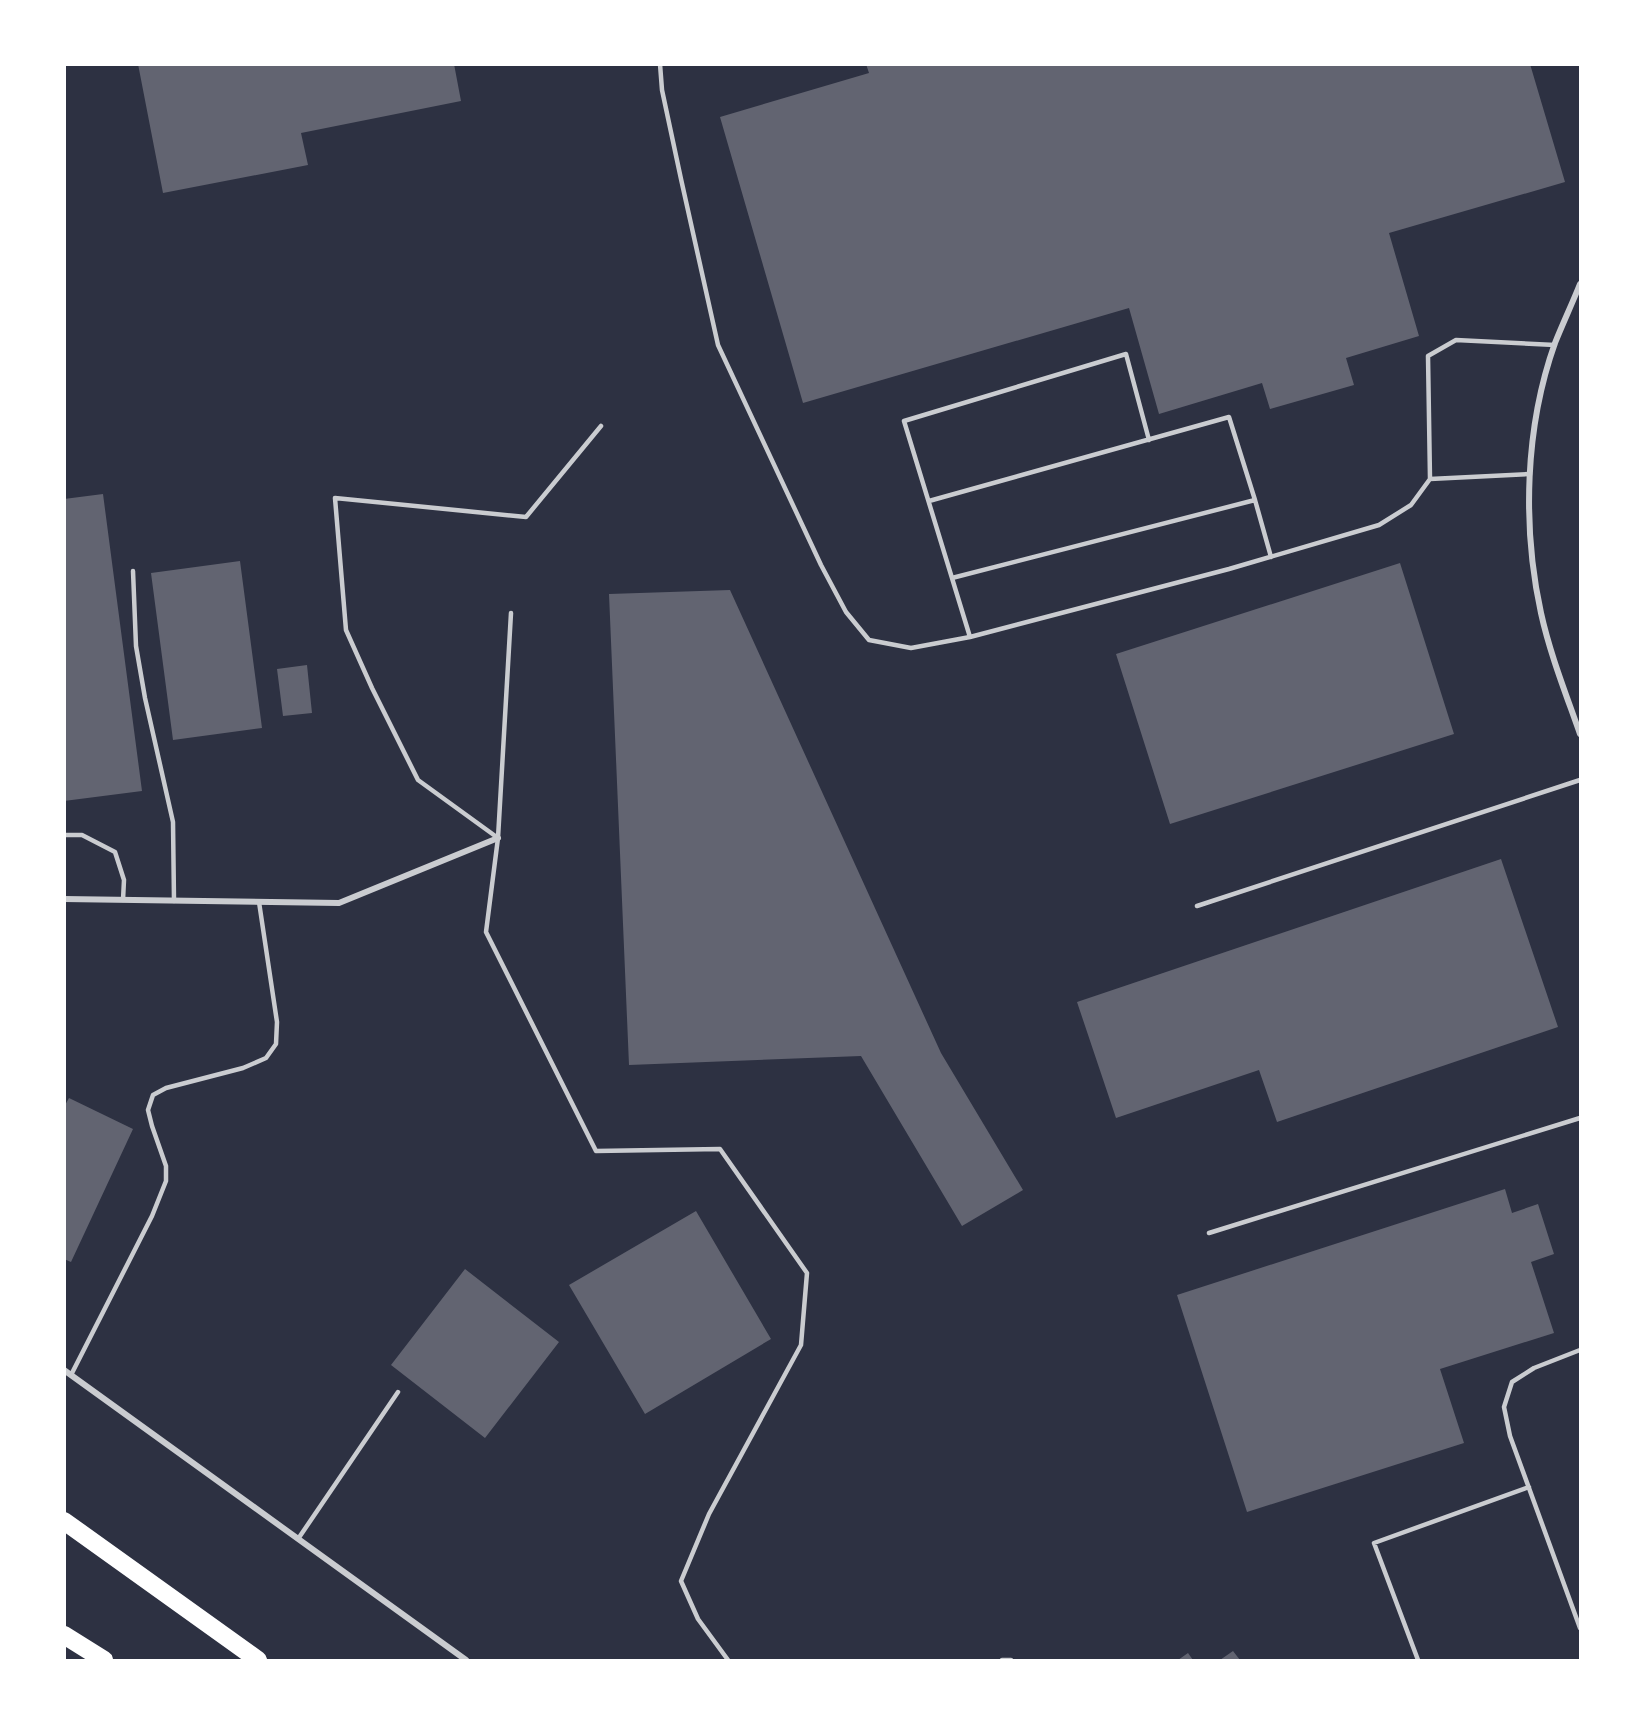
<svg xmlns="http://www.w3.org/2000/svg" width="1645" height="1725" viewBox="0 0 1645 1725" font-family="'Open Sans',sans-serif">
  <style>
    .building { fill: #626471 }
    .lines { fill: none; stroke-linecap: round; stroke-linejoin: round }
    .service { stroke: #caccd0; stroke-width: 4.5 }
    .minor { stroke: #caccd0; stroke-width: 6 }
    .motorway { stroke: #fff; stroke-width: 18 }
  </style>
  <rect width="100%" height="100%" fill="#2d3142"/>
  <path class="building" d="M138,64H454L461,101L301,133L308,165L163,193Z
    M866,64H1530L1565,182L1389,233L1419,336L1346,358L1354,385L1270,409L1262,383L1159,414L1129,308L803,403L720,117L869,73Z
    M103,494L142,791L64,801V499Z
    M240,561L262,728L173,740L151,573Z
    M1400,563L1454,734L1170,824L1116,654Z
    M730,590L941,1053L1023,1190L962,1226L861,1056L629,1065L609,594Z
    M307,665L312,713L283,716L277,669Z
    M1501,859L1558,1027L1277,1122L1259,1070L1116,1118L1077,1002Z
    M69,1098L133,1129L71,1262L64,1259V1107Z
    M1505,1189L1512,1213L1538,1204L1554,1254L1531,1262L1554,1333L1440,1369L1464,1443L1247,1512L1177,1295Z
    M696,1211L771,1339L645,1414L569,1285Z
    M465,1269L559,1342L485,1438L391,1365Z
    M1233,1651L1240,1660H1220Z
    M1188,1653L1193,1660H1178Z"/>
  <g class="lines">
    <path class="service" d="M660,64L662,90L681,179L718,345L821,565L846,612L869,640L911,648L970,637L1229,569L1379,525L1411,505L1430,479
      M1530,474L1430,479L1428,356L1456,340L1555,345
      M929,501L1229,417L1255,500
      M133,571L136,646L145,698L173,822L174,901
      M952,578L1255,500L1271,557
      M511,613L498,838L486,932L596,1151L720,1149L807,1273L801,1345L709,1514L681,1581L698,1619L728,1660
      M970,637L904,421L1126,354L1149,440
      M64,835H82L115,852L124,880L123,900
      M498,838L418,780L372,688L346,630L335,498L526,517L601,426
      M1197,906L1580,780
      M1209,1233L1580,1118
      M1580,1350L1534,1368L1512,1382L1504,1407L1510,1436L1580,1628
      M71,1375L152,1216L166,1181V1166L152,1126L148,1110L153,1095L166,1088L243,1068L266,1058L276,1044L277,1022L259,902
      M298,1539L398,1392
      M1002,1660H1011
      M1418,1660L1374,1543L1529,1487"/>
    <path class="minor" d="M1580,284C1572,304 1563,323 1555,343C1525,427 1522,526 1541,613C1550,654 1566,694 1580,734
      M64,899L339,903L498,838
      M64,1370L466,1660"/>
    <path class="motorway" d="M64,1521L258,1660
      M64,1635L104,1660"/>
  </g>
  <rect width="1645" height="1725" fill="none" stroke="#ffffff" stroke-width="132"/>
</svg>
